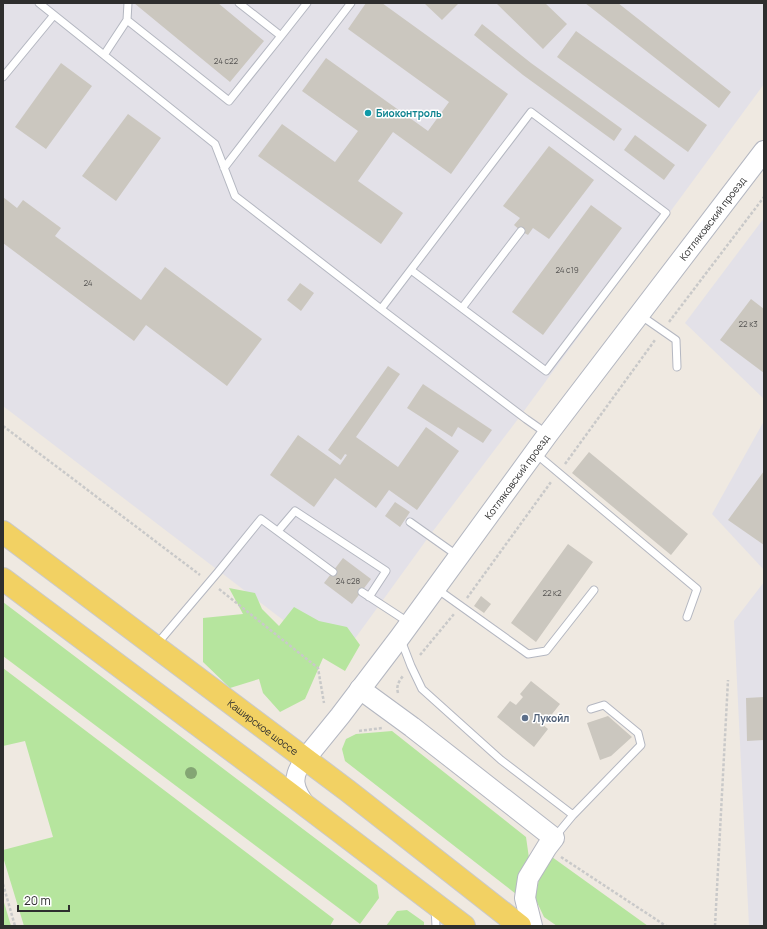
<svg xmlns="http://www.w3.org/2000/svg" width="767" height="929" viewBox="0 0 767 929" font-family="Manrope,sans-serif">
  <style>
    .industrial { fill: #e3e1e8 }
    .green { fill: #b6e59e }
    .building { fill: #cbc7bf }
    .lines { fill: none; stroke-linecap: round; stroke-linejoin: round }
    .service-casing { stroke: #b4b7c1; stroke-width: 9 }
    .tertiary-casing { stroke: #b4b7c1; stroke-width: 20 }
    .secondary-casing { stroke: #b4b7c1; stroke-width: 22 }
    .primary-casing { stroke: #c9c9c9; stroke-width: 24 }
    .path { stroke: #c9c9c9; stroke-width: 2.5; stroke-dasharray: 3 2; stroke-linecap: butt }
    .service { stroke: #fff; stroke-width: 7 }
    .tertiary { stroke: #fff; stroke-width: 18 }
    .secondary { stroke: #fff; stroke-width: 20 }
    .primary { stroke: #f2d163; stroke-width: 22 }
    .tree { fill: #84a574 }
    .culture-dot { fill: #0f9aa8; stroke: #fff; stroke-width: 1.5 }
    .service-dot { fill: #5c6f8a; stroke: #fff; stroke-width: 1.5 }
    .labels { text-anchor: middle; stroke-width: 3; stroke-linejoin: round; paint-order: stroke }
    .number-label { font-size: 8px; fill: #555452 }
    .culture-label { font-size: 10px; font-weight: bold; fill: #0d838f; stroke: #fff; text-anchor: start }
    .street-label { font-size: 10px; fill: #2e2e2e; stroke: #fff }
    .service-label { font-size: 10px; font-weight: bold; fill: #4e5e75; stroke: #fff; text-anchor: start }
  </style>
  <rect width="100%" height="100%" fill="#efe9e1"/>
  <path class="industrial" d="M3,3H764V84L521,415L430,535L338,662L3,406Z
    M764,218V399L685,323Z
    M764,421V570L712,514Z
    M764,582V926H749L734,621Z"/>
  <path class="green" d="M229,588L255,593L262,609L279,626L294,607L319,621L347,627L360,645L345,671L323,658L305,699L280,712L263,693L259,679L230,688L203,662V618L243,614Z
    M3,602L377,885L379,898L360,924L3,656Z
    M3,668L334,919L330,926H24L3,857V850L53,837L25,741L3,746Z
    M392,731L526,837L529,858L518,876L516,894L345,761L342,749L346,739L356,734Z
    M552,857L648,926H557L544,917L535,898L540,875Z
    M3,899L11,926H3Z
    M407,910L424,922V926H386L397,911Z"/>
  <path class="building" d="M134,3H218L264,41L230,82Z
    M366,3H382L508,94L451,174L393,132L358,181L403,213L381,244L258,156L282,124L335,162L358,131L302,91L326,58L428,131L449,102L348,29Z
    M424,3H459L442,20Z
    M496,3H545L567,24L543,49Z
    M585,3H618L731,92L719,108Z
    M482,24L531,63L622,129L614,141L523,75L474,35Z
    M576,31L707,125L688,152L557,57Z
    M61,63L92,86L46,149L15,127Z
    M128,114L161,138L116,201L82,176Z
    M635,135L675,165L664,180L624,150Z
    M549,146L594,180L549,239L533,228L528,235L521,231L514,225L520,218L503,206Z
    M3,197L17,208L23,200L61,228L55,236L141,300L165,267L262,339L227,386L146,325L134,341L3,243Z
    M591,205L622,228L543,335L512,312Z
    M300,283L314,293L301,311L287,300Z
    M751,299L764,309V373L720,340Z
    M388,366L400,374L356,437L398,467L426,427L459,451L417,510L389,490L376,508L335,478L314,507L270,475L298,435L340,465L347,455L345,454L341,460L328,450Z
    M423,384L492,430L483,443L458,427L452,437L407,408Z
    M589,452L688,534L671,555L572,473Z
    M764,471V545L728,520Z
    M395,502L410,512L400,527L385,516Z
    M568,544L593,562L536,642L511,623Z
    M343,558L371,579L352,604L324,583Z
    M481,596L491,604L484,613L474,606Z
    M531,681L560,704L549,718L546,715L540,722L548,729L534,747L497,717L510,701L516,705L523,697L520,694Z
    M764,697V740L747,741L746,698Z
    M608,716L632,737L611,756L600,760L587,723Z"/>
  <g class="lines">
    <g class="service-casing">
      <path id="service" d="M39,3L215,144L235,196L381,309
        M127,20L229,101L281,36L239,3
        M281,36L307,3
        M104,55L127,20L128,3
        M3,77L54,15
        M224,168L351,3
        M411,270L546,371L666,213L531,112C481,177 431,243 381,309L526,419L546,433
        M462,308L521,231
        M640,315L676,340L677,367
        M535,453L697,589L687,617
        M410,522L458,556
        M278,531L295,511L386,571L369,597
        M437,589L528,654L546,651L594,590
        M362,592L408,622
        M401,640L411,666L422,689L501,760L573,815
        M157,644L218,572L261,519L333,572
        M554,838L573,815L641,745L638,733L604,705L591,709
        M435,909L436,926"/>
    </g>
    <g class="tertiary-casing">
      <path id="tertiary" d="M305,759C290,777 294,789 307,806"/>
    </g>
    <g class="secondary-casing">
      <g id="secondary">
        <path d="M360,689L412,727L554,838L547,847L528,878L525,898L532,926"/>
        <path id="s1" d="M305,759L340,716L400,637L548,434L764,151"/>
      </g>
    </g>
    <g class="primary-casing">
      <g id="primary">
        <path id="s2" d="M3,532L348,791L520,926"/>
        <path d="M3,579L289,793L464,926"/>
      </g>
    </g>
    <path class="path" d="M669,322L764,197
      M3,426L200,575
      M565,464L655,340
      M219,589L318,668L324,703
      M467,598L551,482
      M420,655L454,614
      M398,693C396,686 399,681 403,676
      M359,731L382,728
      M561,857L666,926
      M3,884L15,926
      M715,926L728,680"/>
    <use href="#service" class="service"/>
    <use href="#tertiary" class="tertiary"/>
    <use href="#secondary" class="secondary"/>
    <use href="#primary" class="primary"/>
  </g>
  <circle class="tree" cx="191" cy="773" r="6"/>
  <circle class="culture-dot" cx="368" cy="113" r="4"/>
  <circle class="service-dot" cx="525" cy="718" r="4"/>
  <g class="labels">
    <g class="number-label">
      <text x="226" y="64">24 с22</text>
      <text x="567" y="273">24 с19</text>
      <text x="88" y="286">24</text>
      <text x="748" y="327">22 к3</text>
      <text x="348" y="584">24 с28</text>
      <text x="552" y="596">22 к2</text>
    </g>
    <g class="culture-label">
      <text x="376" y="117">Биоконтроль</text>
    </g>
    <g class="street-label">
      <text dy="4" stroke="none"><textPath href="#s1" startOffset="677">Котляковский проезд</textPath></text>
      <text dy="4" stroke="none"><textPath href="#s1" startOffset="353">Котляковский проезд</textPath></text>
      <text dy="4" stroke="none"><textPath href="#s2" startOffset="325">Каширское шоссе</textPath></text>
    </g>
    <g class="service-label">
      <text x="533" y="722">Лукойл</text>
    </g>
  </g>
  <rect width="767" height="929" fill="none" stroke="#2e2e2e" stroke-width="8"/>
  <path d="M18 905v6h51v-6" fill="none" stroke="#2e2e2e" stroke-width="2"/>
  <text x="24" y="905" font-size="12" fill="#2e2e2e" stroke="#ffffff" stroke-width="3" paint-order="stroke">20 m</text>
</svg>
